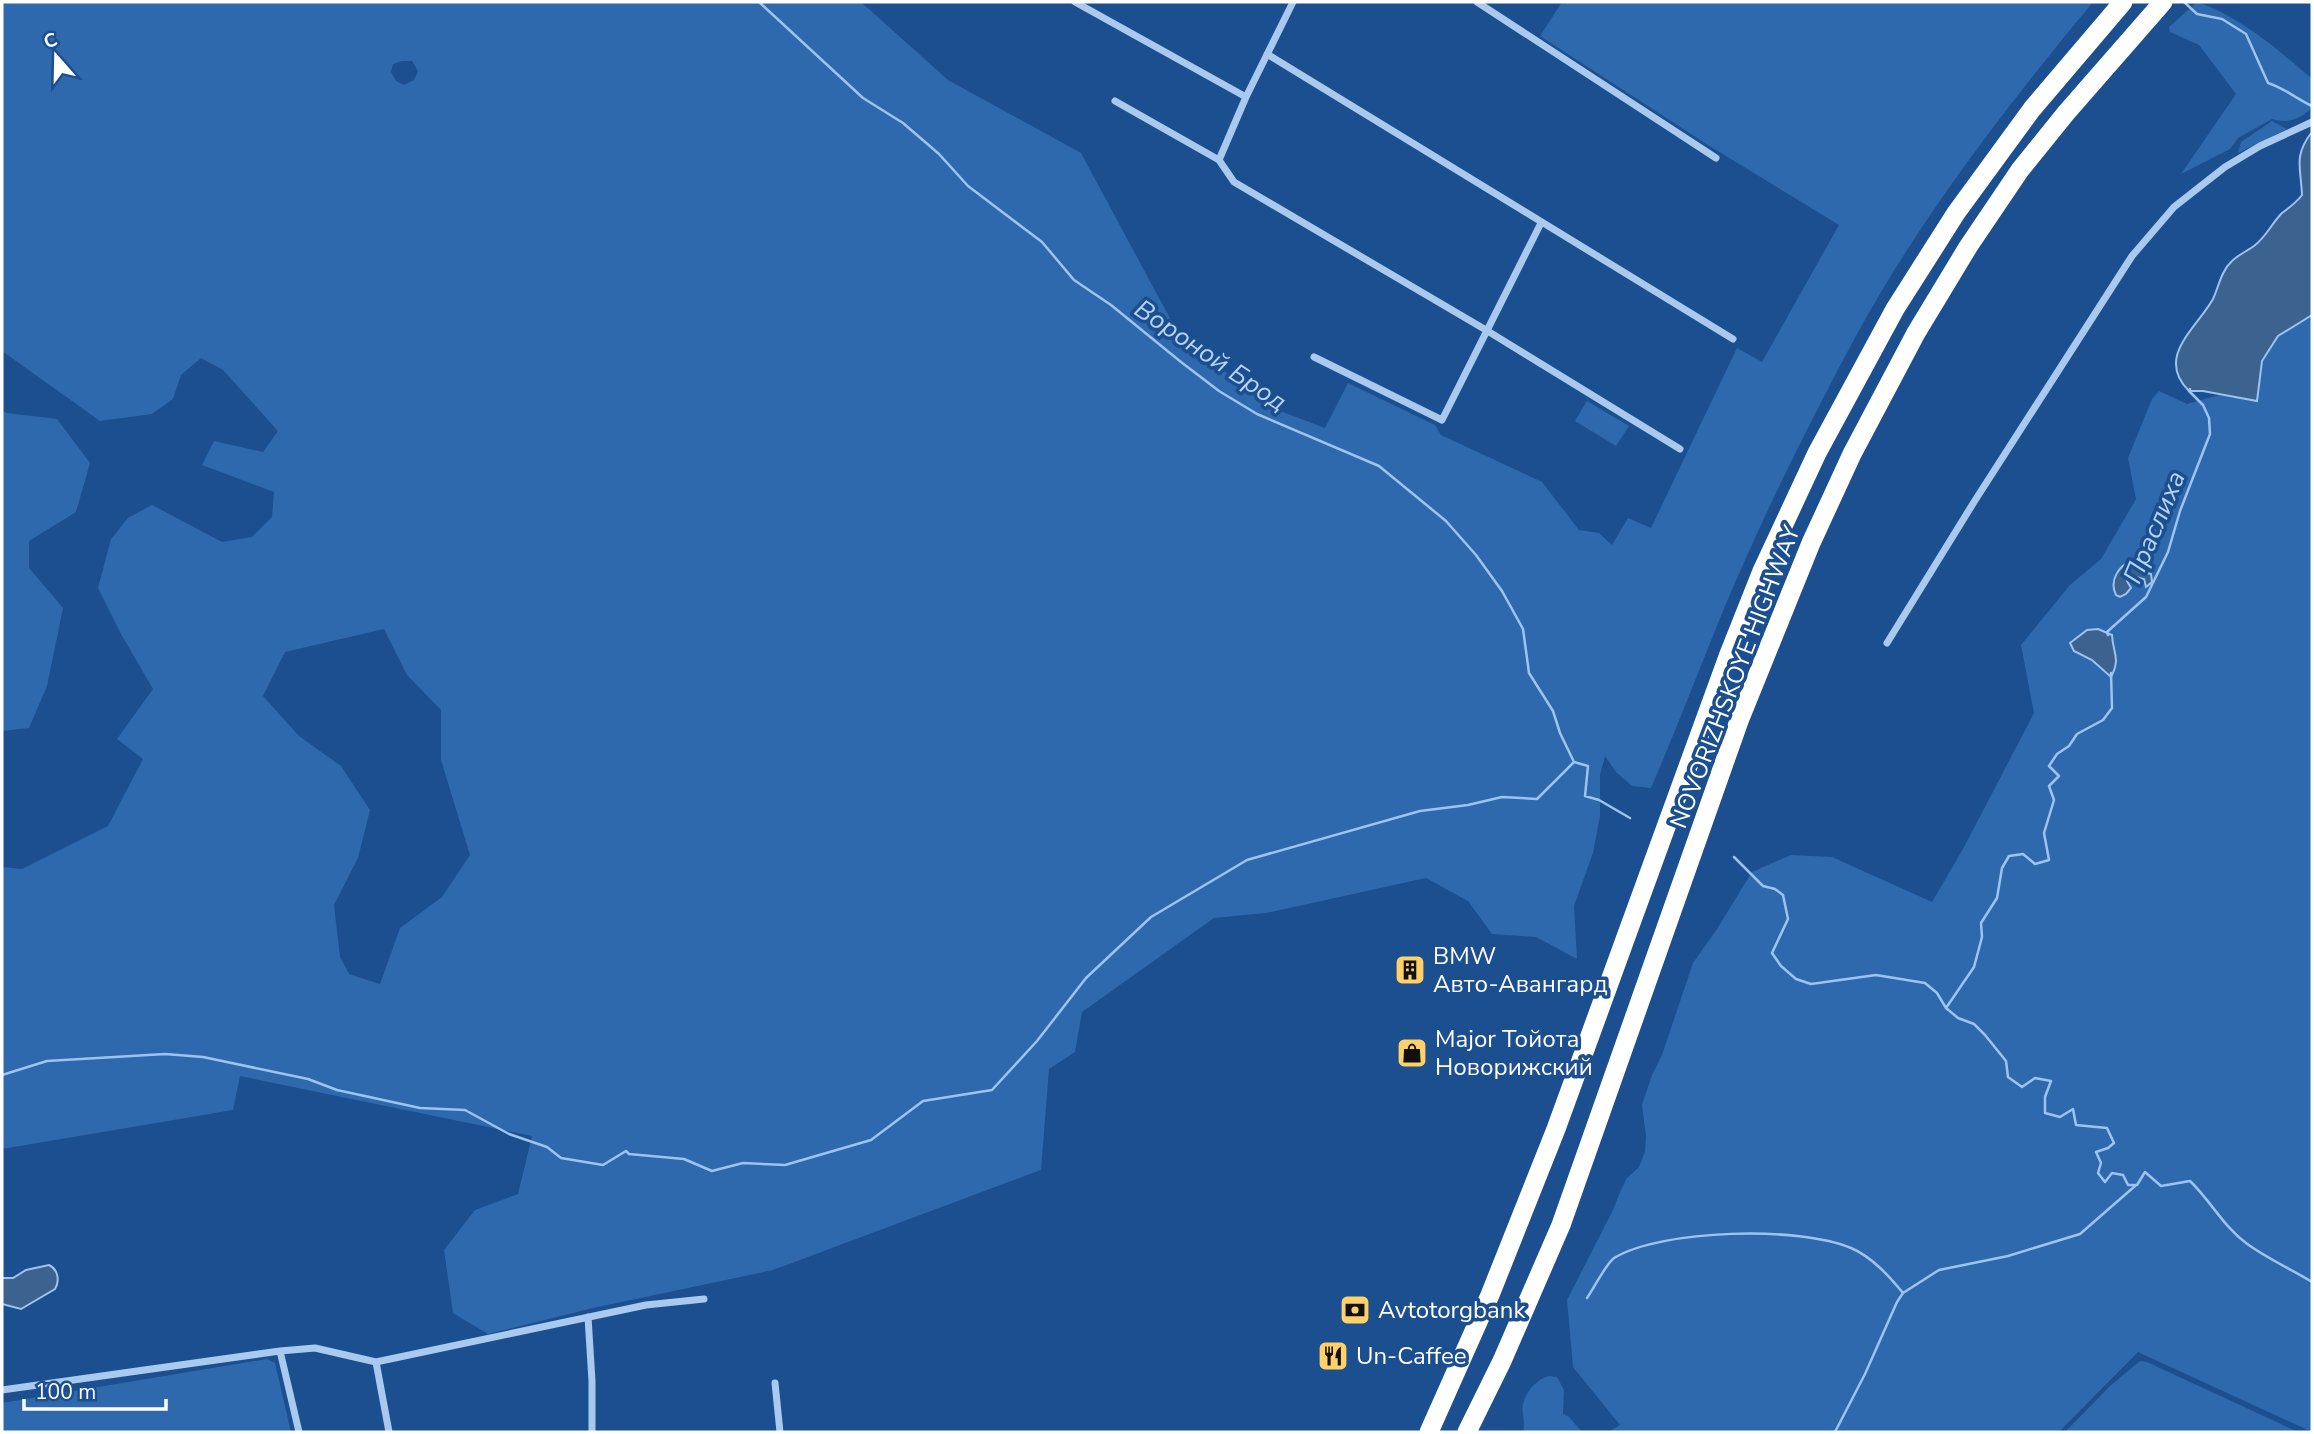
<svg xmlns="http://www.w3.org/2000/svg" width="2314" height="1434" viewBox="0 0 2314 1434" font-family="'Nunito Sans',sans-serif">
  <style>
    .green { fill: #2e69ad; fill-rule: evenodd }
    .water { fill: #3c6290; stroke: #9cc4f0; stroke-width: 2 }
    .lines { fill: none; stroke-linecap: round; stroke-linejoin: round }
    .stream { stroke: #9cc4f0; stroke-width: 2.5 }
    .minor { stroke: #a9c9ee; stroke-width: 7 }
    .motorway { stroke: #fff; stroke-width: 19 }
    .labels { text-anchor: middle; stroke-width: 7; stroke-linejoin: round; paint-order: stroke }
    .street-label { font-size: 24px; fill: #fff; stroke: #1b4f8f }
    .poi-label { font-size: 24px; fill: #fff; stroke: #1b4f8f; text-anchor: start }
    .water-label { font-size: 26px; font-style: italic; fill: #b5d3f5; stroke: #1b4f8f }
  </style>
  <rect width="100%" height="100%" fill="#1b4f8f"/>
  <path class="green" d="M2,2H861L948,80L1081,153L1180,337L1272,408L1325,428L1348,383L1435,425L1441,435L1542,482L1579,530L1599,533L1612,545L1628,518L1651,528L1737,348L1762,362L1839,225L1708,145L1540,36L1562,2H2093C2007,106 1922,215 1857,334C1809,423 1764,514 1725,606C1700,667 1677,728 1651,788L1632,786L1616,772L1605,756L1600,775V816L1593,853L1574,906L1577,959L1536,937L1492,934L1468,901L1426,878L1266,913L1214,918L1082,1012L1075,1052L1049,1069L1041,1170L773,1270L593,1308L488,1334L453,1313L444,1250L475,1210L518,1194L532,1136L240,1076L233,1110L2,1149V867L22,869L108,826L143,759L117,739L153,689L121,634L98,588L111,539L128,518L152,505L222,542L252,537L272,517L274,492L202,465L214,441L263,452L278,431L223,370L201,358L181,375L173,399L152,414L100,421L2,351ZM402,61H412L418,71L414,80L404,85L396,81L391,72L393,64ZM384,629L407,675L441,710V760L470,855L442,897L400,928L380,984L349,974L340,957L334,905L358,858L370,810L341,766L299,736L263,696L285,652Z
    M2197,2C2241,17 2276,48 2311,78L2312,108C2300,119 2288,124 2272,119L2238,138L2230,149L2181,174L2236,94L2199,45L2170,32L2169,27Z
    M2272,121L2287,129L2238,153L2241,142Z
    M2312,315V1432L2138,1352L2059,1432H1608L1620,1425L1573,1367L1567,1300L1613,1210L1620,1192L1627,1178L1639,1167L1645,1152L1646,1136L1642,1105L1652,1075L1662,1055L1693,963L1717,929L1752,872L1791,855L1832,857L1932,902L1963,849L2034,713L2021,645L2070,585L2101,559L2136,499L2128,458L2152,399L2159,391L2187,404L2219,395L2257,401L2262,361L2278,336ZM2126,562L2137,563L2143,572L2146,586L2144,579L2132,576L2127,582L2113,588L2115,573Z
    M1587,401L1629,426L1616,446L1575,421Z
    M2,410L7,413L57,419L90,463L76,512L29,541V568L63,608L47,686L29,728L2,731Z
    M267,1359L275,1363L291,1432H2V1403Z
    M2140,1361L2147,1362L2298,1432H2065L2110,1386Z
    M1549,1376L1557,1377L1564,1390L1563,1414L1569,1417L1582,1432H1523C1526,1421 1521,1413 1523,1404C1526,1391 1537,1379 1549,1376Z"/>
  <path class="water" d="M2312,132V315L2278,336L2262,361L2257,401L2203,391H2189C2155,357 2196,329 2213,299C2219,286 2221,271 2232,261C2238,255 2247,251 2254,246C2266,237 2272,223 2282,213C2290,207 2296,203 2302,195C2301,168 2293,156 2312,132Z
    M2134,560L2143,572L2151,574L2152,582L2146,587L2144,579L2132,576L2127,581L2131,588L2126,594L2120,597L2116,595C2109,581 2118,565 2134,560Z
    M2098,629L2112,635C2113,654 2121,658 2111,677L2092,660L2074,651L2070,643L2087,630Z
    M49,1265C58,1269 60,1281 55,1289L21,1309L2,1304V1278H13L26,1270Z"/>
  <g class="lines">
    <path class="stream" d="M759,2L863,98L903,123L939,154L968,186L1042,242L1074,280L1111,305L1181,362L1219,391L1257,414L1379,466L1446,521L1476,555L1502,591L1523,629L1529,673L1553,711L1560,733L1574,762L1588,766L1585,796L1599,800L1630,818
      M2184,2L2197,14L2222,19L2246,34L2268,83C2284,88 2297,99 2312,106
      M2108,635L2107,632L2146,597L2168,552L2180,511L2210,434L2209,418L2203,405L2189,391L2190,389
      M1734,857L1763,886L1775,889L1783,895L1788,919L1772,953L1781,966L1796,979L1811,984L1876,975L1925,983L1937,993L1946,1008L1958,1018L1974,1024L1985,1035L2006,1061L2008,1077L2022,1087L2035,1078L2051,1081L2045,1097V1113L2060,1117L2073,1109L2076,1125L2107,1128L2114,1143L2108,1148L2096,1152L2101,1163L2098,1173L2105,1182L2112,1173L2123,1175L2128,1185H2137L2145,1172L2161,1186L2190,1181C2210,1200 2223,1226 2246,1243C2266,1258 2291,1269 2312,1282
      M1946,1008L1974,967L1982,937L1981,923L1997,898L2002,868L2009,856L2023,854L2035,864L2049,860L2044,833L2054,800L2049,786L2059,776L2049,766L2057,754L2069,746L2077,734L2103,720L2112,708L2111,673
      M2,1075L47,1061L165,1054L203,1057L308,1079L337,1090L420,1108L465,1110L509,1134L547,1147L561,1158L603,1165L626,1151L629,1154L684,1159L712,1171L743,1163L785,1165L871,1140L923,1101L992,1090L1037,1041L1086,978L1151,917L1247,860L1420,811L1468,805L1502,797L1537,799L1574,762
      M1587,1298C1594,1288 1606,1264 1614,1258C1662,1229 1800,1226 1851,1248C1872,1257 1889,1276 1903,1293
      M1835,1432L1865,1374L1897,1302L1903,1293L1939,1270L2008,1256L2080,1234L2135,1186"/>
    <path class="minor" d="M1075,2L1246,97
      M1293,2L1246,97L1219,160L1234,182L1486,330L1680,449
      M1477,2L1716,158
      M1267,54L1733,339
      M1115,101L1219,160
      M1314,357L1442,420L1541,223
      M1887,643L1974,502L2132,256L2174,207L2225,167L2260,146L2312,122
      M588,1317L592,1381V1432
      M376,1362L389,1432
      M775,1383L780,1432
      M2,1390L280,1351
      M299,1432L280,1351L315,1348L376,1362L646,1305L704,1299"/>
    <path class="motorway" d="M1429,1432L1490,1295L1556,1129L1729,654L1762,571L1817,453L1895,309L1956,213L2032,109L2123,2
      M1467,1432L1502,1361L1561,1225L1739,721L1811,543L1852,454L1916,333L1968,247L2020,170L2066,113L2163,2"/>
  </g>
  <defs>
    <g id="building-square" transform="scale(1.575)"><rect x="-9" y="-9" width="18" height="18" rx="4" fill="#ffd166" stroke="#1b4f8f"/><path d="M-4-6H4V6H1V3H-1V6H-4ZM-2.5-4.3h1.7v1.8h-1.7ZM.8-4.3h1.7v1.8H.8ZM-2.5-1h1.7V.8h-1.7ZM.8-1h1.7V.8H.8Z" fill="#111"/></g>
    <g id="shop-square" transform="scale(1.575)"><rect x="-9" y="-9" width="18" height="18" rx="4" fill="#ffd166" stroke="#1b4f8f"/><path d="M-5-2.5h2.3a2.7 3.5 0 0 1 5.4 0H5L5.5 6h-11ZM-1.5-2.5h3a1.5 2.3 0 0 0-3 0Z" fill="#111"/></g>
    <g id="bank-square" transform="scale(1.575)"><rect x="-9" y="-9" width="18" height="18" rx="4" fill="#ffd166" stroke="#1b4f8f"/><path d="M-6-4H6V4H-6ZM0-2.3a2.3 2.3 0 1 0 0 4.6a2.3 2.3 0 1 0 0-4.6Z" fill="#111"/></g>
    <g id="restaurant-square" transform="scale(1.575)"><rect x="-9" y="-9" width="18" height="18" rx="4" fill="#ffd166" stroke="#1b4f8f"/><path d="M-5-6h1v4h1v-4h1v4h1v-4h1v5L-1.5 .5V6h-2V.5L-5-1ZM5-6V6H3V1.5H1.5Q1.5-4 5-6Z" fill="#111"/></g>
  </defs>
  <g fill-rule="evenodd">
    <use href="#building-square" x="1410" y="970"/>
    <use href="#shop-square" x="1412" y="1053"/>
    <use href="#bank-square" x="1355" y="1310"/>
    <use href="#restaurant-square" x="1333" y="1356"/>
  </g>
  <g class="labels">
    <g class="street-label">
      <text transform="translate(1735 677) rotate(-69)" y="8">NOVORIZHSKOYE HIGHWAY</text>
    </g>
    <g class="poi-label">
      <text x="1433" y="964">BMW<tspan x="1433" dy="28">Авто-Авангард</tspan></text>
      <text x="1435" y="1047">Major Тойота<tspan x="1435" dy="28">Новорижский</tspan></text>
      <text x="1378" y="1318">Avtotorgbank</text>
      <text x="1356" y="1364">Un-Caffee</text>
    </g>
    <g class="water-label">
      <text transform="translate(1211 355) rotate(34)" y="9">Вороной Брод</text>
      <text transform="translate(2154 527) rotate(-67)" y="9">Праслиха</text>
    </g>
  </g>
  <rect width="2314" height="1434" fill="none" stroke="#ffffff" stroke-width="7"/>
  <g transform="translate(56 56) rotate(340)" stroke="#1b4f8f" stroke-width="5" paint-order="stroke">
  <path d="M0-5L12 26L0 18L-12 26Z" fill="#ffffff"/>
  <text y="-10" font-size="19" font-weight="bold" text-anchor="middle" fill="#ffffff">С</text>
  </g>
  <path d="M24 1399v10h142v-10" fill="none" stroke="#ffffff" stroke-width="3.5"/>
  <text x="35" y="1399" font-size="21" fill="#ffffff" stroke="#1b4f8f" stroke-width="5" paint-order="stroke">100 m</text>
</svg>
